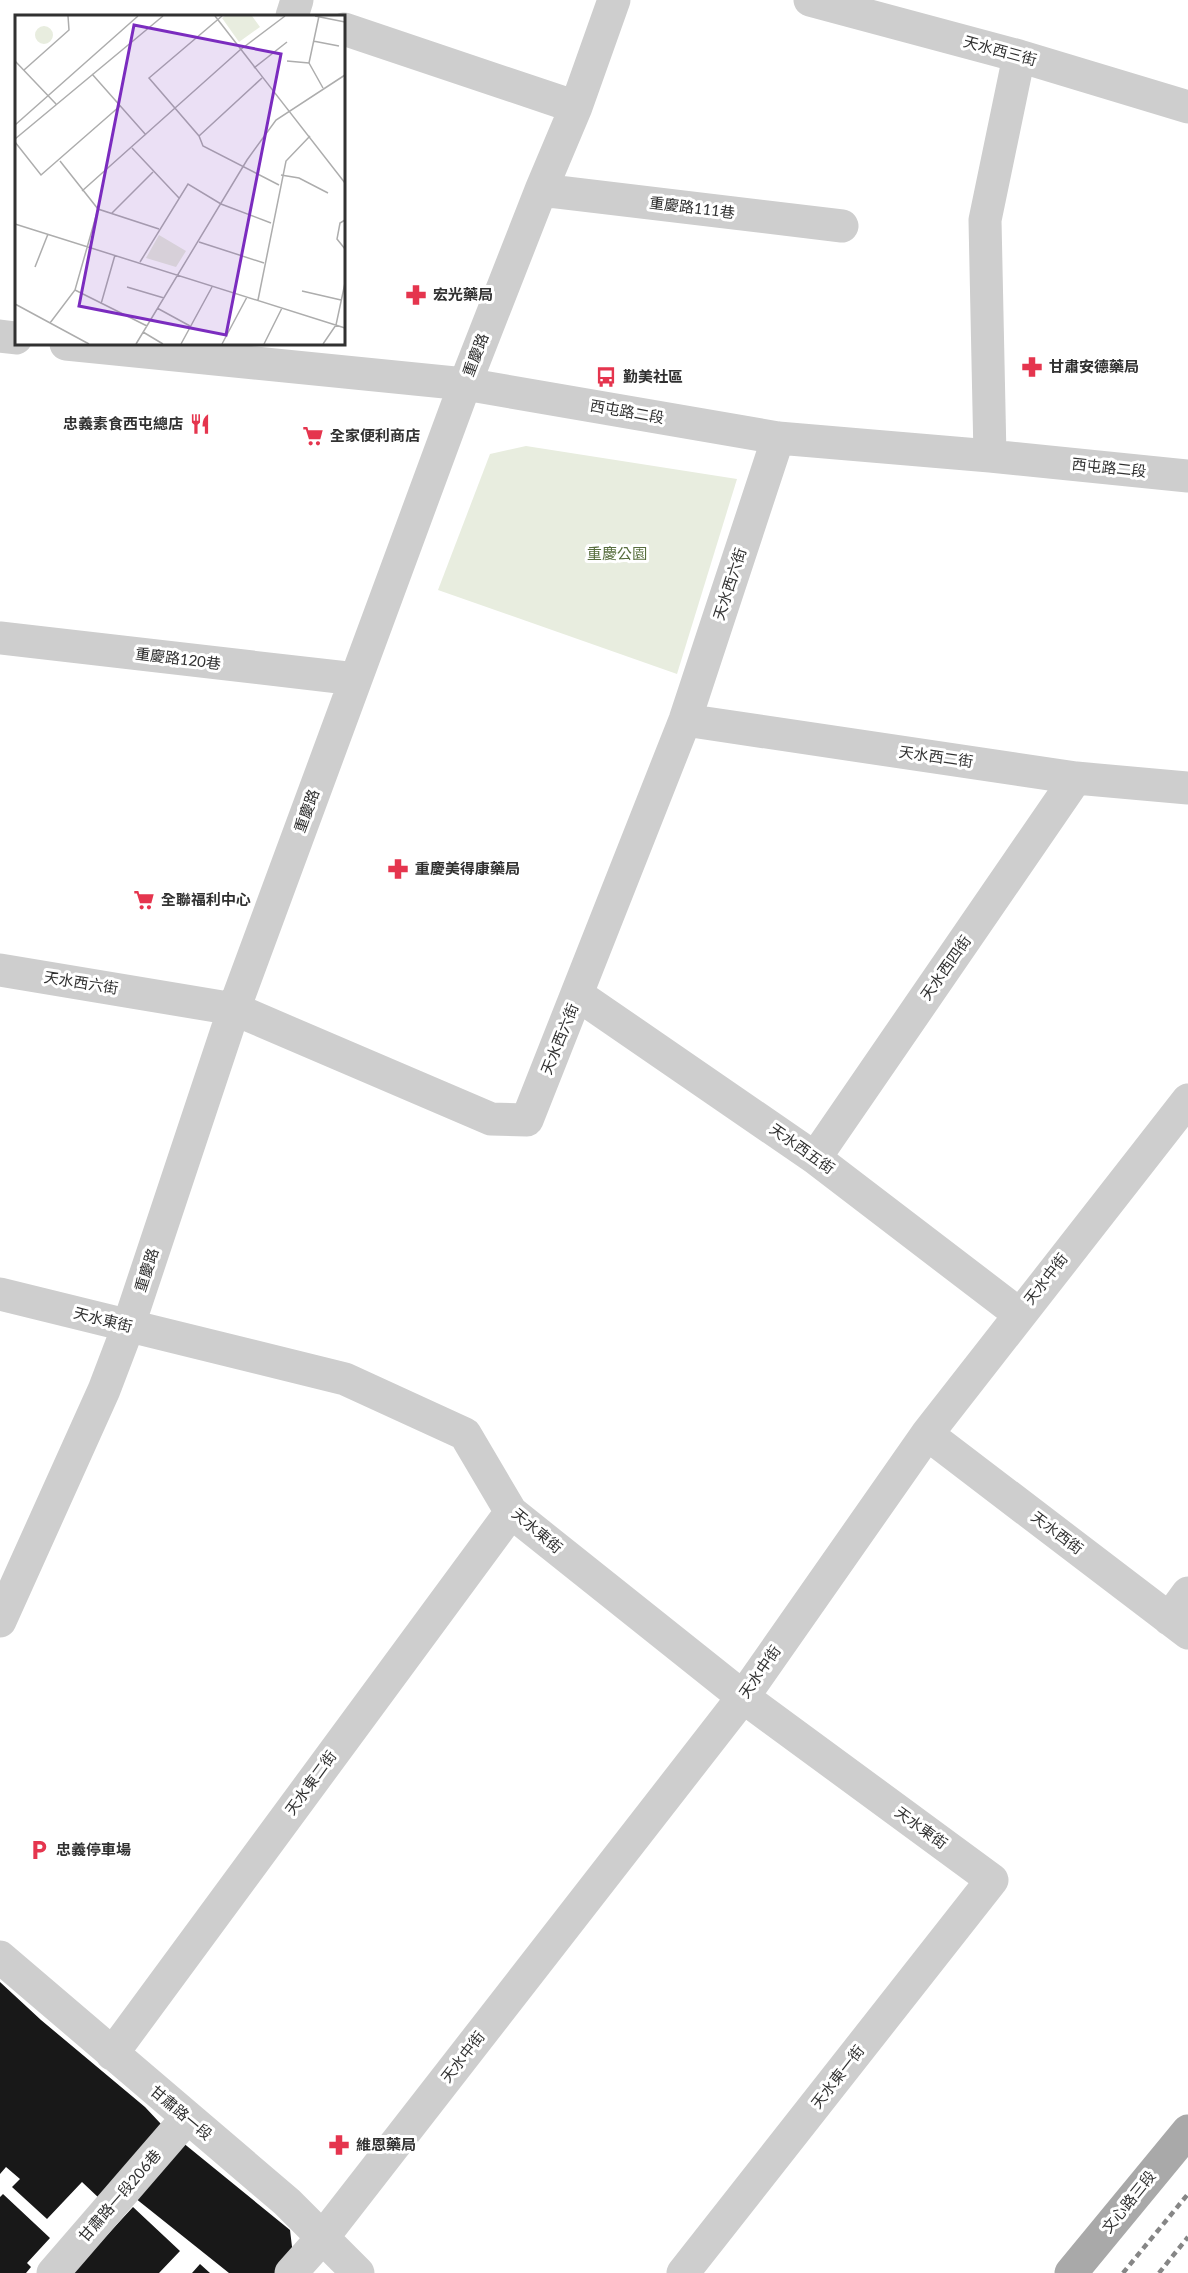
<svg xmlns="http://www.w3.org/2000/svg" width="1188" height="2273" viewBox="0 0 1188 2273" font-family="Lato,'Noto Sans TC',sans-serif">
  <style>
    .green { fill: #e8eddf }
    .building { fill: #181818 }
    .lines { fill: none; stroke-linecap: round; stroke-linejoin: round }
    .minor { stroke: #cecece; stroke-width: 33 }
    .major { stroke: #a9a9a9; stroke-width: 33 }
    .rail { stroke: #868686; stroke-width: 4.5; stroke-dasharray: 6 4.5; stroke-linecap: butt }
    .labels { text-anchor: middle; stroke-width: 6; stroke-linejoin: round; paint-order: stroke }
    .street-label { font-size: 15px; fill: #313131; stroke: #fff }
    .poi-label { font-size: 15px; font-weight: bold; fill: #313131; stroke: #fff; text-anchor: start }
    .park-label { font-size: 15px; fill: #576d3d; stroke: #fff }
    .inset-road { fill: none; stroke: #adadad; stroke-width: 1.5 }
    .view { fill: #7b2cbf; fill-opacity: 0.15; stroke: #7b2cbf; stroke-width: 3 }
    .inset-edge { fill: none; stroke: #313131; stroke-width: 3 }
  </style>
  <rect width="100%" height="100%" fill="#fff"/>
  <path class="green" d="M526,446L737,479L677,674L438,590L490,454Z"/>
  <path class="building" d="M0,1982L41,2020L145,2107L161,2124L100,2199L82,2182L47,2219L12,2187L20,2179L6,2167L0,2174Z
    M182,2142L290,2230L293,2255L278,2273H229L135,2198Z
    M3,2194L50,2238L27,2263L31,2267L26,2273H0V2197Z
    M133,2207L180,2251L159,2273H72Z
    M200,2264L210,2273H192Z"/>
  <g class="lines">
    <path class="minor" d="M810,0L1019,56L1188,107
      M292,16L297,0
      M344,29L576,107
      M541,190L842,226
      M0,336L16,338
      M66,344L465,384L778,438L990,456L1188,476
      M990,456L985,220L1019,56
      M0,638L356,679
      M685,720L1076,778L1188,788
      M0,970L234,1009L491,1119L527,1120L685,720L778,438
      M578,995L815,1158L1019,1314
      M815,1158L1076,778
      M0,1294L345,1379L465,1434L511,1512L743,1697L992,1880L683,2273
      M927,1434L1188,1633
      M1169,1619L1188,1593
      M0,1621L104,1390L128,1327L234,1009L465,384L541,190L576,107L614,0
      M0,1957L287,2202L358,2273
      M112,2054L511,1512
      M53,2273L187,2118
      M291,2273L323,2237L743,1697L927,1434L1188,1100"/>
    <path class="major" d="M1071,2273L1188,2131"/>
    <path class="rail" d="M1123,2273L1188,2194
      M1159,2273L1188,2237"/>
  </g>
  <defs>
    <g id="pharmacy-bare" transform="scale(1.62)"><path d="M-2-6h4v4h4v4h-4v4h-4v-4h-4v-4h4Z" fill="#e5354e" stroke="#fff" stroke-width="2.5" paint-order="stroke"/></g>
    <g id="bus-bare" transform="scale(1.62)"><path d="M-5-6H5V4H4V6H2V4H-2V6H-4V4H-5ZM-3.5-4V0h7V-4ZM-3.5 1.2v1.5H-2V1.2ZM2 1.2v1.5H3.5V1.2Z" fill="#e5354e" stroke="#fff" stroke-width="2.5" paint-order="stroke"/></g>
    <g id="restaurant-bare" transform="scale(1.62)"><path d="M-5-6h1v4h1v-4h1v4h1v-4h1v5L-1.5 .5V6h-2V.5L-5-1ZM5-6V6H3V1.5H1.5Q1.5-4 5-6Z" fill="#e5354e" stroke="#fff" stroke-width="2.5" paint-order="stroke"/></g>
    <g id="supermarket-bare" transform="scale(1.62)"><path d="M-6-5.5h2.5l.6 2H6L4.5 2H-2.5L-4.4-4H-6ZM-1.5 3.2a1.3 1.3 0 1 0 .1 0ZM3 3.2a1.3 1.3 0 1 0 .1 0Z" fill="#e5354e" stroke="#fff" stroke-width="2.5" paint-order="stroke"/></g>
    <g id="parking-bare" transform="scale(1.62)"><path d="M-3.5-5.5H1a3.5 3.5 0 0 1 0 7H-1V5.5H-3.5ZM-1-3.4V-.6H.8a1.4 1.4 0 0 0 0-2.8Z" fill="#e5354e" stroke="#fff" stroke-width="2.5" paint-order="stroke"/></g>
  </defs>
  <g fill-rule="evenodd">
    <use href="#pharmacy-bare" x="416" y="295"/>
    <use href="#pharmacy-bare" x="1032" y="367"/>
    <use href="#bus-bare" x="606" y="377"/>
    <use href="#restaurant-bare" x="200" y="424"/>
    <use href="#supermarket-bare" x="313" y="436"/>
    <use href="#pharmacy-bare" x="398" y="869"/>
    <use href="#supermarket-bare" x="144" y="900"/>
    <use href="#parking-bare" x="39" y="1850"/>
    <use href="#pharmacy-bare" x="339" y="2145"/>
  </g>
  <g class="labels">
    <g class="street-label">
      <text transform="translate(1000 51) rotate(15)" y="5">天水西三街</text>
      <text transform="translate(692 208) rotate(7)" y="5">重慶路111巷</text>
      <text transform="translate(476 355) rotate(-69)" y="5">重慶路</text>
      <text transform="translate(627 412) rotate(10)" y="5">西屯路二段</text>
      <text transform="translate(1109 468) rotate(6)" y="5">西屯路二段</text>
      <text transform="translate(730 584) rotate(-72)" y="5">天水西六街</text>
      <text transform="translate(178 659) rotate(7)" y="5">重慶路120巷</text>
      <text transform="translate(936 757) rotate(8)" y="5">天水西二街</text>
      <text transform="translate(307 811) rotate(-70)" y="5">重慶路</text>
      <text transform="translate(946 968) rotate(-55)" y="5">天水西四街</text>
      <text transform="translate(81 983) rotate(9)" y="5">天水西六街</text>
      <text transform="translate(560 1039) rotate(-68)" y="5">天水西六街</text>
      <text transform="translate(802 1149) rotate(35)" y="5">天水西五街</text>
      <text transform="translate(147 1270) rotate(-72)" y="5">重慶路</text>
      <text transform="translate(1046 1279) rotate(-52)" y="5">天水中街</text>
      <text transform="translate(103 1320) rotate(14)" y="5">天水東街</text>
      <text transform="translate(537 1531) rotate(40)" y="5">天水東街</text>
      <text transform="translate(1057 1533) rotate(37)" y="5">天水西街</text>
      <text transform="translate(760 1672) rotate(-55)" y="5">天水中街</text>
      <text transform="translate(311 1783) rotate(-54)" y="5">天水東二街</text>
      <text transform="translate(921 1828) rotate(36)" y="5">天水東街</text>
      <text transform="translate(463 2057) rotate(-52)" y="5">天水中街</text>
      <text transform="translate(838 2077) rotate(-52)" y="5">天水東一街</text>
      <text transform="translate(181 2113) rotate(40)" y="5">甘肅路一段</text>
      <text transform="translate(120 2196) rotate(-49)" y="5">甘肅路一段206巷</text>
      <text transform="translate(1129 2202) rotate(-51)" y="5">文心路三段</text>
    </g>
    <g class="poi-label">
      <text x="433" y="300">宏光藥局</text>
      <text x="1049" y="372">甘肅安德藥局</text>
      <text x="623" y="382">勤美社區</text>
      <text x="183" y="429" text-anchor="end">忠義素食西屯總店</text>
      <text x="330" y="441">全家便利商店</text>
      <text x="415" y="874">重慶美得康藥局</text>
      <text x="161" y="905">全聯福利中心</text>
      <text x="56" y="1855">忠義停車場</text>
      <text x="356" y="2150">維恩藥局</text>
    </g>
    <g class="park-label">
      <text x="617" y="559">重慶公園</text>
    </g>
  </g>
  <g transform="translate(15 15)">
    <rect width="330" height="330" fill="#fff"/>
    <path d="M210,1H237L245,12L224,27L207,3ZM20 20a9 9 0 1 1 18 0a9 9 0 1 1-18 0ZM144,220L171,236L161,252L131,243Z" fill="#e8eddf"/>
    <path class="inset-road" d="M200,1L330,168M207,1L134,63L184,121L188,131L264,170M300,1L330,7M304,1L294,48L308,73M298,26L324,31M0,46L41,89M272,46L294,48M239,53L272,27M9,55L54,15L53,1M77,59L131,120M0,110L123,1M184,121L247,63M0,124L148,1M0,127L26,160L105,91M117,133L164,183M45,146L83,194L144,214M266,160L284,163L313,178M67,176L225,35L270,1M97,198L138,157M330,205L325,208L322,224L330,234M0,209L330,313M184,227L249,248M125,247L173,169L206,189L256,208M20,252L33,219M112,272L149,283M60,275L132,311M287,276L326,285M243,285L271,146L295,121M0,289L74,329M86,289L100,240M142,293L175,311M35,308L60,275L83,194M128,317L148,329M121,329L232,145L261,105L330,60M166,329L197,272M207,329L232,282M249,329L267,293M308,329L321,310L330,268"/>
    <path class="view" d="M119,10L266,39L211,320L64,291Z"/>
    <rect width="330" height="330" class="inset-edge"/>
  </g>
</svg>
